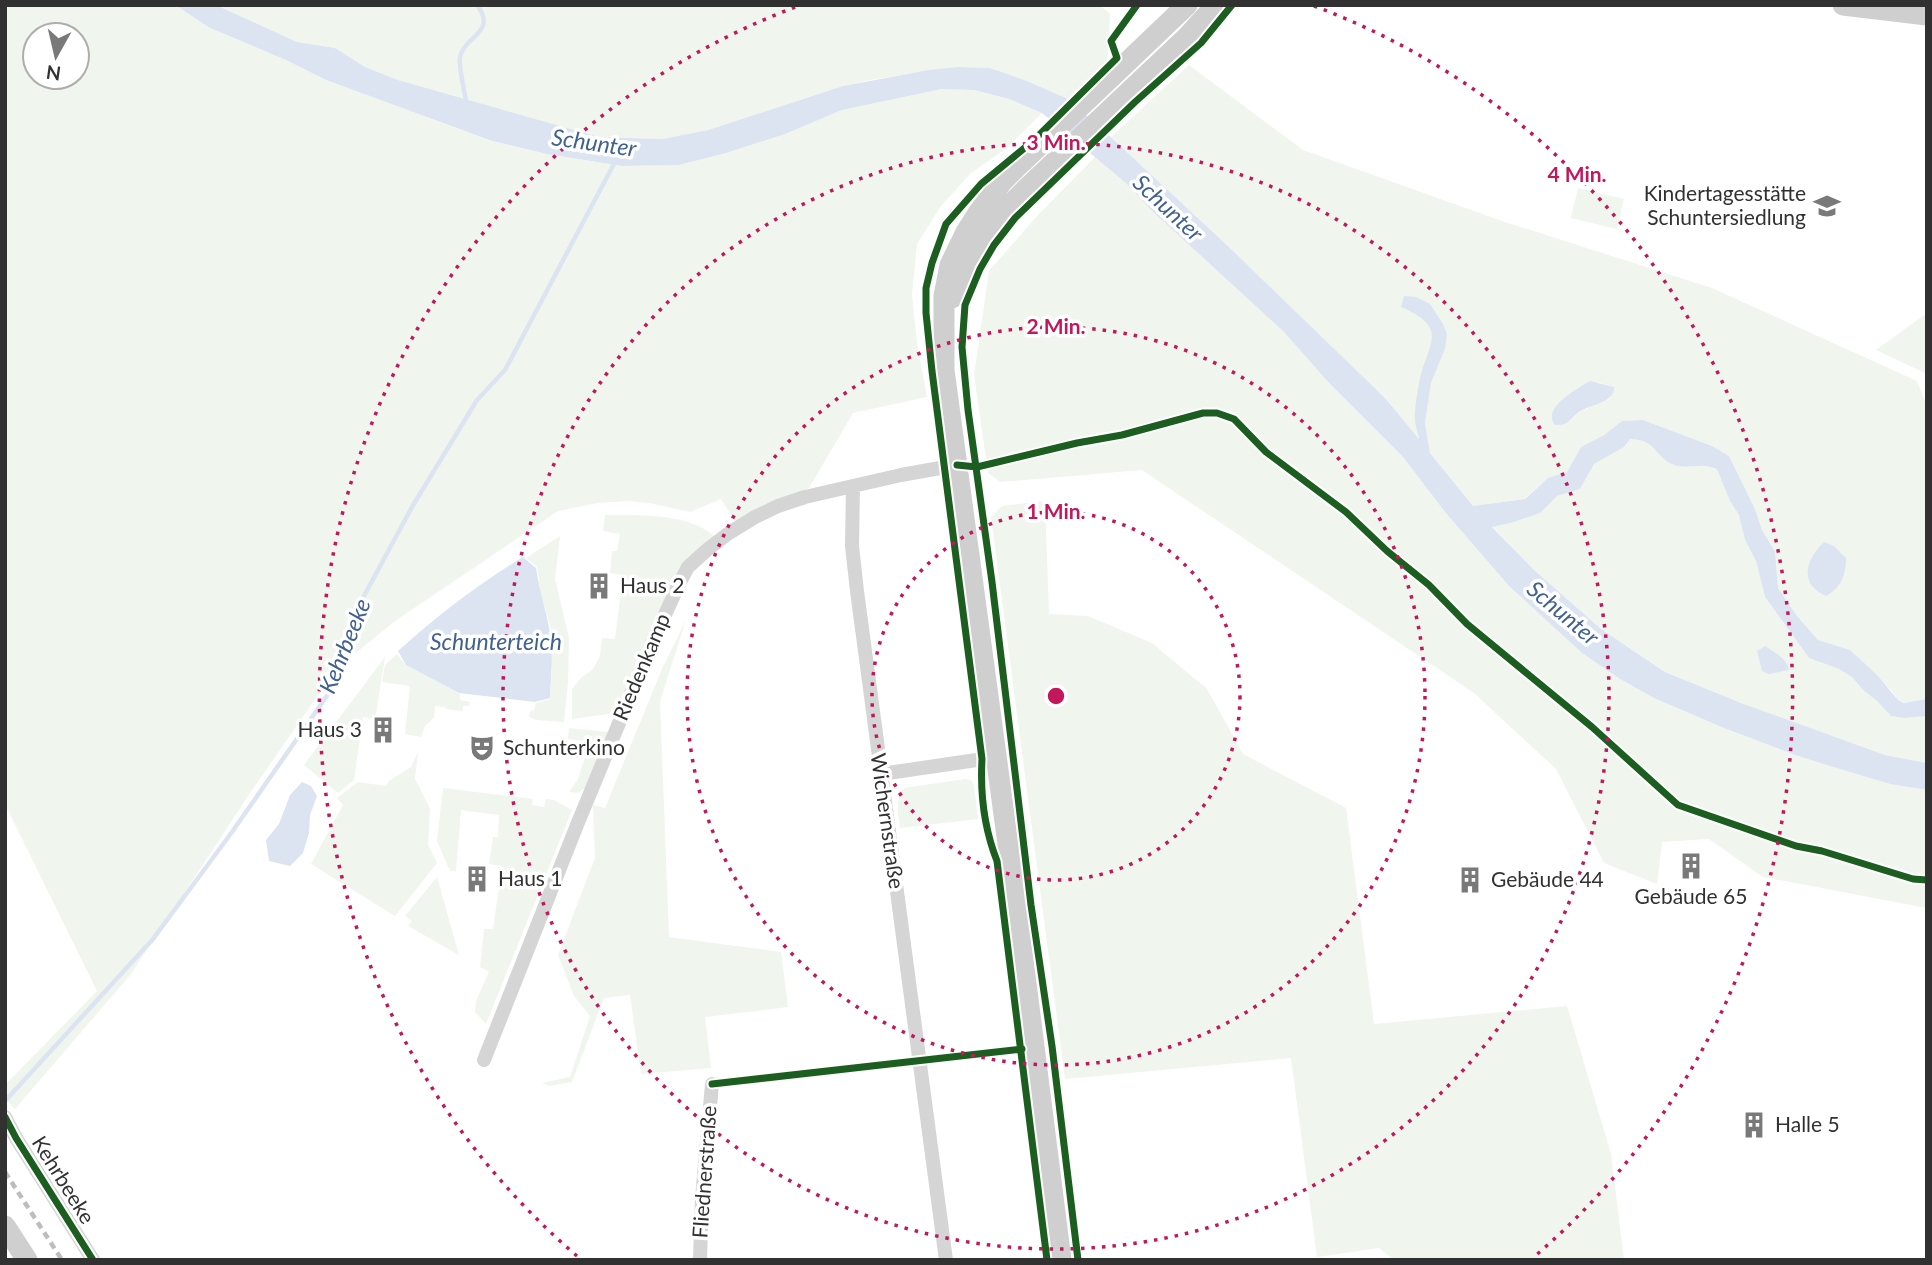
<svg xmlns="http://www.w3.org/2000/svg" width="1932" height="1265" viewBox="0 0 1932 1265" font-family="Lato,sans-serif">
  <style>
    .green { fill: #f0f5ee; fill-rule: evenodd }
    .water { fill: #dce4f2 }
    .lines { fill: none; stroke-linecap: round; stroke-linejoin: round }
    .stream { stroke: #dce4f2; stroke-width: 4.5 }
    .street { stroke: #d5d5d5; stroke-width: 14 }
    .secondary { stroke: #cfcfcf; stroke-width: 21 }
    .rail { stroke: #bdbdbd; stroke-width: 4.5; stroke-dasharray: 7 5; stroke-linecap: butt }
    .cycleway-casing { stroke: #fff; stroke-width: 11 }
    .cycleway { stroke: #1b5e20; stroke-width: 7 }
    .ring { fill: none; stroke: #c2185b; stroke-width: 3.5; stroke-dasharray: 3.5 7 }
    .labels { text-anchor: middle; stroke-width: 7; stroke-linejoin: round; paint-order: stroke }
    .poi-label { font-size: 21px; fill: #313131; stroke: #fff; text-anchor: start }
    .street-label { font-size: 21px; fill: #313131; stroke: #fff }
    .water-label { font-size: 23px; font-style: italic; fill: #416191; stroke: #fff }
    .centre { fill: #c2185b; stroke: #fff; stroke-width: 3.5 }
    .ring-label { font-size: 21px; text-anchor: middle; font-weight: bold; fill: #c2185b; stroke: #fff; stroke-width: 7; stroke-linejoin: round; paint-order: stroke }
  </style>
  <rect width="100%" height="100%" fill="#fff"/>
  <path class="green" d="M5,5H175L210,28L286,60L326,80L491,141L547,154L622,166L679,165L726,153L785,134L842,110L942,89L973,90L1009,99L1042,113L1007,148L971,173L941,206L917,244L912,295L917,343L927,397L853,413L809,488L735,521L721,499L690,512L649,503L627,501L598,503L558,511L395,621L336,669L248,796L131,974L15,1109L5,1098V1085L97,991L5,804ZM35,35H77V77H35Z
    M216,5H1100L1110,14L1108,60L1068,99L1027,81L990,68L958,67L876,79L843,86L708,130L662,139L599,137L398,80L365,67L335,48L297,42Z
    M1189,65L1303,150L1502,221L1712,288L1917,381L1927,406V699L1902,703L1898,700L1891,690L1850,650L1818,640L1797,616L1778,588L1774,552L1762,530L1755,509L1729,456L1712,446L1643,420L1622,421L1604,435L1581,447L1567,472L1548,478L1524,499L1473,506L1430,453L1425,423L1431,383L1445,349L1443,324L1401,307C1449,327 1430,341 1421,378C1417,394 1420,423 1420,440L1385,398L1231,249L1111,137ZM1597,382L1614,387L1609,399L1579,412L1569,422Z
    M1095,157L1126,183L1151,210L1283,331L1330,384L1403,457L1445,512L1509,586L1582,653L1620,679L1654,698L1724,728L1795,755L1830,766L1890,784L1927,790V908L1763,877L1709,839L1662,842L1657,884L1604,863L1556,769L1474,693L1142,470L1000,482L988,473L974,375L989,271L1039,214Z
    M1578,188L1624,199L1617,229L1571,218Z
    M1927,313V374L1876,350Z
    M1630,439C1658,439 1655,461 1678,466C1693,469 1701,462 1718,469L1730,501L1739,515L1745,540L1756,561L1765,597L1809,658L1839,669L1852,677L1863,690L1877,701L1891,716L1904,718L1927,716V763L1885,755L1741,703L1665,672L1601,629L1533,569L1492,526L1514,522L1539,513L1557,496L1580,489L1593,464L1624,447Z
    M1045,501L1049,614L1088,616L1152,643L1207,689L1243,754L1346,808L1374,1024L1567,1006L1611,1154L1624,1260H1394L1379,1248L1317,1257L1291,1058L1065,1079L991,517L1002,506Z
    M605,515C638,515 689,513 714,536L684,565L657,615L616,713L572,719V689L581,678L593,669L600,656L602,638L615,639L623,575L610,573L612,551H617L620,534L603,531Z
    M560,536L555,579L569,638L568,683L564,722L536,720L529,717L530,711L534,710L536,703L550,699L552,671L551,629L541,594L537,567L526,558Z
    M686,620L660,701L669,937L781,952L788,1007L705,1017L711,1068L641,1074L630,995L604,998L572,1082L549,1086L542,1083L570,1077L590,1016L574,996L558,955L595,858L593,805L605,808L662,669Z
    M397,654L405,664L460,694V700L470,702L469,706H463V711L446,709L445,707L435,706L434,718L425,726L421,737L405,734L410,686L382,682L385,665Z
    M385,657L375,719L363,717L354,780L338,793L304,765Z
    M569,728L608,732L585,788L578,793L569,792L578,779L590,742L568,739Z
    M418,752L415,779L430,809L428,845L437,863L395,916L311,864L343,805L337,798L358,782L386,786L389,781L411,767Z
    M965,779L971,780L974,785L978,819L900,828C898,814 895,800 904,788Z
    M443,788L533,799L532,805L544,807L546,799L554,800L572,810L486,1024L475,1012L476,1001L489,972L480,967L484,929H493L502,866L489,864L493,837H498L499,815L461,810L456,871H450L437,841Z
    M437,877L459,955L408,926L412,921L405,916Z"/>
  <path class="water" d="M175,5H216L297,42L335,48L365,67L398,80L599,137L662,139L708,130L843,86L929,70L958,67L990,68L1027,81L1068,99L1114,140L1231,249L1385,398L1419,439C1418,433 1416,428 1415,422C1414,411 1417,395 1419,383C1426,344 1452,329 1401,307L1404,296L1416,297L1430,304L1443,324L1447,334L1445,349L1431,383L1425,423L1430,453L1473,506L1525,499L1548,478L1567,472L1581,447L1604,435L1622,421L1643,420L1712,446L1729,456L1755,509L1762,530L1775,552L1778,588L1797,616L1818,640L1850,650L1878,676L1898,700L1903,703L1927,699V716L1904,718L1891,716L1877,701L1863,690L1852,677L1839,669L1809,658L1765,597L1756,561L1745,540L1739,515L1730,501L1717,469C1701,462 1692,469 1678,466C1655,461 1658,439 1630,439L1624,447L1594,464L1580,489L1557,496L1540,513L1514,522L1492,527L1533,569L1601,629L1665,672L1741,703L1885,755L1927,763V790L1890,784L1830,766L1795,755L1724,728L1654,698L1620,679L1582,653L1509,586L1445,512L1403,457L1330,384L1283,331L1151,210L1126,183L1042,113L1009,99L974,90L942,89L842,110L785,134L726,153L679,165L622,166L547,154L492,141L326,80L286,60L210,28Z
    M1590,381L1614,387C1614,391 1614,393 1610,397C1603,404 1588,406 1579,412C1570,419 1568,426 1555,425C1541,408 1577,389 1590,381Z
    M1824,542L1834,546L1846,558C1846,575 1841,588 1826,596C1798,584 1806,559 1824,542Z
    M523,557L536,568C539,588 545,607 549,627C554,650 551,675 550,698L535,702L459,693L406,665L398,651C437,616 478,584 523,557Z
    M1765,646C1774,652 1787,658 1789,670L1769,674L1762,671L1757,651Z
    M302,782L311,786L317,796L310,815L309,833L303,853L290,866L269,861L266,840L279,824L290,795Z"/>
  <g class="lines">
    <path class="stream" d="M466,102C465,92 458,65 460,57C464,36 498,33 477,5
      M5,1101L153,939L232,832L331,690L357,609L412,507L477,400L505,370L616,160"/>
    <path class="street" d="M853,486L852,546L857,591L946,1260
      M881,774L997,757
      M484,1060L577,825L652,643L679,584L688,567L708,549L729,533L755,517L778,506L805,497L901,475L957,465
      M5,1117L16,1138L93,1260
      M700,1260L702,1198L712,1084"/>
    <path class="secondary" d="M1843,5L1927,15
      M952,298L967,264L996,219L1026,189L1186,38L1216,5
      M5,1226L27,1260
      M1061,1260L1015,896L944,370V296L950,265L966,232L978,213L1002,182L1016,168L1187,5"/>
    <path class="rail" d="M5,1172L62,1260"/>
    <g class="cycleway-casing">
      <path id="cycleway" d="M957,465L977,467L1077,443L1122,435L1203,413H1217L1234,419L1266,452L1346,512L1387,551L1429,585L1467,624L1592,727L1678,805L1796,846L1822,851L1913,879L1927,880
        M712,1084L1022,1049
        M5,1117L16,1138L93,1260
        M1047,1260L997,861C984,828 980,795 982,759L932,371L926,313V288L932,263L946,224L981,184L1033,141L1117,58L1111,41L1137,5
        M1078,1260L1052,1046L1031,905L992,582L968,410L962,347L965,305L980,269L994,245L1015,218L1135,102L1201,43L1232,5"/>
    </g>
    <use href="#cycleway" class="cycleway"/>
  </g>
  <g class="ring">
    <circle cx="1056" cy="696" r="184"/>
    <circle cx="1056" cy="696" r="369"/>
    <circle cx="1056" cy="696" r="553"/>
    <path d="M577 1256A737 737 0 0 1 798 6M1314 6A737 737 0 0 1 1535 1256"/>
  </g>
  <defs>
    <g id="school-bare" transform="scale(2.1)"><path d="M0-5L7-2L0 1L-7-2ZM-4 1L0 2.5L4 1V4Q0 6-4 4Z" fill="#797979" stroke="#fff" stroke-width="2.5" paint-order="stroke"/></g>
    <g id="building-bare" transform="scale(2.1)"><path d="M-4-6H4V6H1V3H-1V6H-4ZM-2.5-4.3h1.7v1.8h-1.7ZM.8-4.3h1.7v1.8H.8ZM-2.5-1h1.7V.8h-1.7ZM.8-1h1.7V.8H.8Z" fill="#797979" stroke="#fff" stroke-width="2.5" paint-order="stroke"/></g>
    <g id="theatre-bare" transform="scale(2.1)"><path d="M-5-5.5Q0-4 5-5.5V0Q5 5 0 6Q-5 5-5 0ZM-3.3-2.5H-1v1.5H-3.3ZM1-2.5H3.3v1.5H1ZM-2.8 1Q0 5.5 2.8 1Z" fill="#797979" stroke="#fff" stroke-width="2.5" paint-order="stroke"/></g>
  </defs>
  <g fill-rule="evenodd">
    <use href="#school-bare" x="1827" y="206"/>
    <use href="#building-bare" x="599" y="586"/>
    <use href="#building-bare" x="383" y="730"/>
    <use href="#theatre-bare" x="482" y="748"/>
    <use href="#building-bare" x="1691" y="866"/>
    <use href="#building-bare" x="477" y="879"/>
    <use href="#building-bare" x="1470" y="880"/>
    <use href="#building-bare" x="1754" y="1125"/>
  </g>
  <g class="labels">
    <g class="poi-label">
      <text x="1806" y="201" text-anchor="end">Kindertagesstätte<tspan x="1806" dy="24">Schuntersiedlung</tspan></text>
      <text x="620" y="593">Haus 2</text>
      <text x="362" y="737" text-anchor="end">Haus 3</text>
      <text x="503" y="755">Schunterkino</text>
      <text x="498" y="886">Haus 1</text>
      <text x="1491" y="887">Gebäude 44</text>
      <text x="1691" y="904" text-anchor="middle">Gebäude 65</text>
      <text x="1775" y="1132">Halle 5</text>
    </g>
    <g class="street-label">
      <text transform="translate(642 667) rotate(-67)" y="7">Riedenkamp</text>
      <text transform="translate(887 821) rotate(82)" y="7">Wichernstraße</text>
      <text transform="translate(705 1172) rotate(-86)" y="7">Fliednerstraße</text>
      <text transform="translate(63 1180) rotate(58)" y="7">Kehrbeeke</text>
    </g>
    <g class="water-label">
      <text transform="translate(594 143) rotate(8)" y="8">Schunter</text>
      <text transform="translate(1168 208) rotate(43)" y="8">Schunter</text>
      <text transform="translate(1563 613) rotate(40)" y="8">Schunter</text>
      <text x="496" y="650">Schunterteich</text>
      <text transform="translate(345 646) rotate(-68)" y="8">Kehrbeeke</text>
    </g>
  </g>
  <circle cx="1056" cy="696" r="10" class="centre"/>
  <g class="ring-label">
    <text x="1056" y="150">3 Min.</text>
    <text x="1577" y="182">4 Min.</text>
    <text x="1056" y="334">2 Min.</text>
    <text x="1056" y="519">1 Min.</text>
  </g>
  <rect width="1932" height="1265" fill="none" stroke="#313131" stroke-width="14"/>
  <g transform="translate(56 56) rotate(188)"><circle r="33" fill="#ffffff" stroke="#adadad" stroke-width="2"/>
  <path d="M0-5L12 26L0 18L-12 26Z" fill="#797979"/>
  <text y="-10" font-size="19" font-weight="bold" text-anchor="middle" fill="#313131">N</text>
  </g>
</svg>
